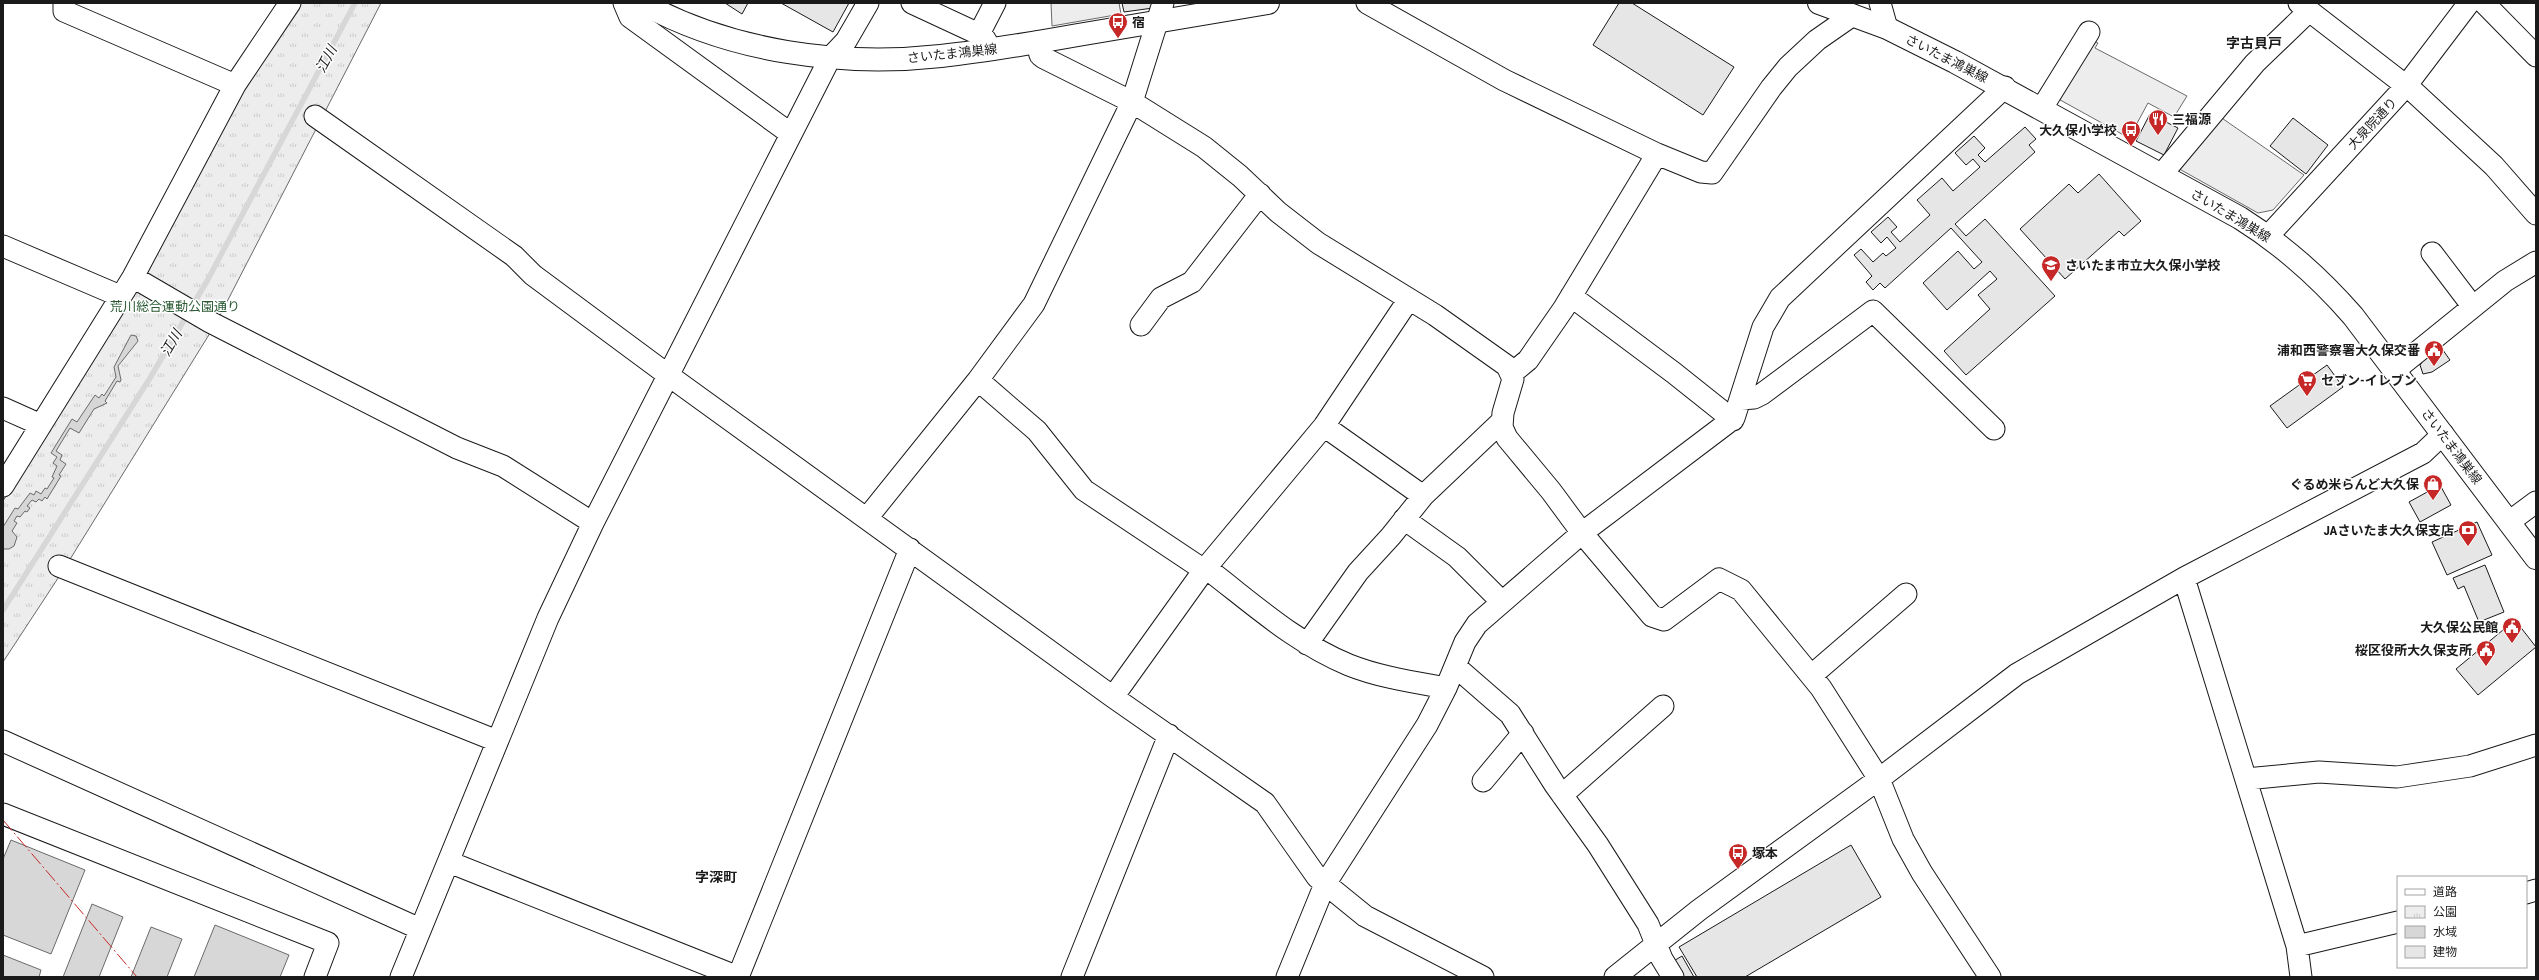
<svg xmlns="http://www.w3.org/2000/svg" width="2539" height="980" viewBox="0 0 2539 980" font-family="'Roboto Condensed','Noto Sans JP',sans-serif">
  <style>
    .park { fill: url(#park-tufts); stroke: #6a6a6a }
    .built { fill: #ededed; stroke: #6a6a6a }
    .water { fill: #d7d7d7; stroke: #6a6a6a }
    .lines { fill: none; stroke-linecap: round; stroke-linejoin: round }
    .stream { stroke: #d7d7d7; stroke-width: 5.5 }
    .building { fill: #e6e6e6; stroke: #1a1a1a }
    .minor-casing { stroke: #1a1a1a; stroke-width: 23 }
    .major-casing { stroke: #1a1a1a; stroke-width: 24 }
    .minor { stroke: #fff; stroke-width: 21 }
    .major { stroke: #fff; stroke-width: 22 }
    .power { stroke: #c62828; stroke-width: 1; stroke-dasharray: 14 3 2 3; stroke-linecap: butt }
    .labels { text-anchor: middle; stroke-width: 3; stroke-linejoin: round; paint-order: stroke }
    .poi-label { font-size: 13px; font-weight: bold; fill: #1a1a1a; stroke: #fff; text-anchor: end }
    .street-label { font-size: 13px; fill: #1a1a1a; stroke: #fff }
    .park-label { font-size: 13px; fill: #2b5a34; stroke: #fff }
    .neighbourhood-label { font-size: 14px; font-weight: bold; fill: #1a1a1a; stroke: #fff }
    .water-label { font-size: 14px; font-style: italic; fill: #1a1a1a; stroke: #fff }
  </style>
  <defs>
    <pattern id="park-tufts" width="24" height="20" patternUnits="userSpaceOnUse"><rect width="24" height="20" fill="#ededed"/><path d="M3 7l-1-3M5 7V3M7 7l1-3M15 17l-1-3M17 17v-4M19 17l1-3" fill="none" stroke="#cbcbcb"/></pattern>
  </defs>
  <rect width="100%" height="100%" fill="#fff"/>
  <path class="park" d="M300,3H381L215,325L64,569L3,662V501L148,266L243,90Z"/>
  <path class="built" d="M1051,3H1119L1121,14L1052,26Z
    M2089,39L2098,43L2095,48L2187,96L2174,117L2148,103L2129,138L2053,96Z
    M2216,114L2304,175L2273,210L2258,213L2174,166Z"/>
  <path class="water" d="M131,335L136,336L138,341L118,366L121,380L120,382L117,381L105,401L107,403L94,409L79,433L70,428L56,451L62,455L60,460L66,464L59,475L61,476L47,499L45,497L42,501L39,499L36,502L32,500L27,506L30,508L27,512L25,511L20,517L17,516L14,521L17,523L12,531L17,537L14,546L9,549H3V527L15,508L18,509L30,493L34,495L36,491L41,494L45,488L47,489L54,478L52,477L57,466L53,463L57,457L51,453L72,419L77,422L95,395L99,398L102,394L104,396L116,377L114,367Z
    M11,840L85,870L51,954L3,935V859Z
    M92,904L123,917L99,977H63Z
    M215,925L289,955L280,977H194Z
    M151,927L182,939L167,977H131Z
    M3,955L41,970L39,977H3Z"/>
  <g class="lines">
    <path class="stream" d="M3,610L150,378L207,281L355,3"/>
  </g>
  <path class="building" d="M725,3H748L742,14Z
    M781,3H849L833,32Z
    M1122,3H1152L1153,8L1124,12Z
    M1619,3H1632L1734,67L1703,115L1593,45Z
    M2150,114L2178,128L2164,155L2136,141Z
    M2293,118L2328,145L2306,174L2270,146Z
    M2025,127L2036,139L2029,145L2035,152L1955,224L1966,236L1985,219L2055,296L1966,375L1944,351L1990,309L1978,295L1997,279L1990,271L1947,310L1923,283L1958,251L1974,269L1982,262L1951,228L1885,288L1880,283L1873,290L1866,282L1872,276L1854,255L1861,249L1873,262L1883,253L1886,256L1896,248L1887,237L1881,243L1871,232L1888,217L1897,227L1891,232L1900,242L1930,215L1917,200L1942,178L1953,191L1980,167L1973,159L1966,165L1955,153L1974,136L1985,148L1978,155L1985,162Z
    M2099,174L2141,221L2124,236L2119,231L2065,279L2020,229L2069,184L2078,193Z
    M2440,346L2450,360L2432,372L2423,374L2420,365L2426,356Z
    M2327,365L2343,387L2287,428L2270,406Z
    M2440,485L2451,505L2420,522L2409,502Z
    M2477,522L2492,555L2447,575L2432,542Z
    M2485,565L2504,612L2479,622L2464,586L2458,589L2453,578Z
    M2515,620L2536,647L2478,695L2456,669Z
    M1851,845L1881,897L1745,977H1697L1679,947Z
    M1682,956L1694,977H1681L1672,962Z"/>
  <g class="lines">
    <g class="minor-casing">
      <path id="minor" d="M64,3V11L235,85
        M624,3L630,17L791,134
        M912,3L983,36L991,49
        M1367,3L1504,80L1657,154
        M1880,3L1887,28
        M2299,3L2414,92L2494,166L2536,214
        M2484,3L2536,56
        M979,34L995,3
        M1037,42L1040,55L1044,58L1132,102L1204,147L1240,176L1278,212L1318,243L1435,315L1507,366L1513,379L1503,413L1502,427L1507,438L1551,491L1582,533L1652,616L1664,620L1719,579L1741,590L1821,688L1879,779L1903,839L1922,873L1990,977
        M2042,108L2089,32
        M315,116L514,256L533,275L668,375L1113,697L1265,803L1317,877L1365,916L1483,977
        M2162,174L2255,63L2308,12
        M2268,236L2406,86L2469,3
        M3,246L120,296
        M2432,253L2473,307
        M133,277L210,322L457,448L503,466L593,523
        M1571,296L1674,373L1733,420
        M1141,325L1161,298L1192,282L1260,194
        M2395,370L2505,281L2536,262
        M1511,374L1528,360L1564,308L1657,154L1701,172L1712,173L1771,88L1788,67L1817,40L1853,15
        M978,380L1037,431L1084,490L1204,570
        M1741,399L1754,398L1762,394L1873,311L1994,429
        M3,408L41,425
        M1324,426L1423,496
        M3,486L133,277L235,85L290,3
        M867,518L978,380L1034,304L1132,102L1163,3
        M1404,519L1457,557L1502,602
        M2509,522L2536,502
        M59,566L497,741
        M1206,568C1251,602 1295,643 1349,665C1379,677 1413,682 1446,688
        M2184,578L2297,946L2301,977
        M1307,644L1358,572L1391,536L1423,496L1502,421
        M1456,667L1510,714L1555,785L1598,845L1648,924L1662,959L1673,977
        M1812,675L1906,594
        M1113,697L1204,570L1324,426L1409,299
        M3,741L420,929
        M2246,779L2319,772L2397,777L2470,766L2536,745
        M1483,781L1523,733
        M1562,795L1663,706
        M3,814L328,943L315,977
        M449,862L738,977
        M2526,893L2536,890
        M2297,946L2398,922
        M401,977L548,618L593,523L830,58L846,41L868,3
        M738,977L910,549
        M1072,977L1169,735
        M1287,977L1325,884L1427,725L1446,688L1465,642L1477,624L1582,533L1734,418L1763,327L1780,298L2005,87
        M1615,977L1699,910L1879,779L2017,674L2184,578L2423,453L2443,434"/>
    </g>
    <g class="major-casing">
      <path id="major" d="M642,3C731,52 841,67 941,56C987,51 1033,43 1078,35C1141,24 1205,14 1268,3
        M1819,3L1887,28L1955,62L2240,218C2283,245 2319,277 2353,316L2536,558"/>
    </g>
    <use href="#minor" class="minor"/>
    <use href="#major" class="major"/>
    <path class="power" d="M3,820L137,977"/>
  </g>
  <defs>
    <g id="bus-pin" transform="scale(1)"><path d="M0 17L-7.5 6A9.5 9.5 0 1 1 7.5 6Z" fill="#c62828" stroke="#fff"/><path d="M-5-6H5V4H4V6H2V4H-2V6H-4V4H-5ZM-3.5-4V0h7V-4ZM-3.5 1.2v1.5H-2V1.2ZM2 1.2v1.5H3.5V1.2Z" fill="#fff"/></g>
    <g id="restaurant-pin" transform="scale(1)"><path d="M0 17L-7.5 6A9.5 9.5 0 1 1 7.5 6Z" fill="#c62828" stroke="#fff"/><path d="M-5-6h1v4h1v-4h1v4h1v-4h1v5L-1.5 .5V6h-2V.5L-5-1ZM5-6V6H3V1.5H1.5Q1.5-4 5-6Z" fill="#fff"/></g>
    <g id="school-pin" transform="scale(1)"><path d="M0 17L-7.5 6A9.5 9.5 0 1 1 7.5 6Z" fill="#c62828" stroke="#fff"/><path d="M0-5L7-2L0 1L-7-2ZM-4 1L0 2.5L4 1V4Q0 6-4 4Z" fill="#fff"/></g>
    <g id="civic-pin" transform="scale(1)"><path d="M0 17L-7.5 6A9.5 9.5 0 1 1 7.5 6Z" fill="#c62828" stroke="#fff"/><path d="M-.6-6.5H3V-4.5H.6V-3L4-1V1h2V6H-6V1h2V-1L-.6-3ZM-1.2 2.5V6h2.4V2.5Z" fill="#fff"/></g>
    <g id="supermarket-pin" transform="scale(1)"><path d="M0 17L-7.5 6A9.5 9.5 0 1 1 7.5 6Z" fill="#c62828" stroke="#fff"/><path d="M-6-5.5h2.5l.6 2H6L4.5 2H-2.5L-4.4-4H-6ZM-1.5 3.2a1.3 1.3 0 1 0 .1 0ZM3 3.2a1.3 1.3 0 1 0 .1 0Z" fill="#fff"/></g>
    <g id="shop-pin" transform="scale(1)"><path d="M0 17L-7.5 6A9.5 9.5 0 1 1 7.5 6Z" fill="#c62828" stroke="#fff"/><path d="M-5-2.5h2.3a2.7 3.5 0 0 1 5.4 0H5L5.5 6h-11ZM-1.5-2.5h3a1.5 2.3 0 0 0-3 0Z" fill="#fff"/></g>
    <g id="bank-pin" transform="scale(1)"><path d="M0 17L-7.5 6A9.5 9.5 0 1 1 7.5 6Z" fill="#c62828" stroke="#fff"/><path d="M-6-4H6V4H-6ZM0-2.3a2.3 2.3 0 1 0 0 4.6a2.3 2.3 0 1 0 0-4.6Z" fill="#fff"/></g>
  </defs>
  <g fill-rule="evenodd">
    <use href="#bus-pin" x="1118" y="22"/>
    <use href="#restaurant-pin" x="2158" y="119"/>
    <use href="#bus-pin" x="2131" y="130"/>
    <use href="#school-pin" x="2051" y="265"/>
    <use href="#civic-pin" x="2434" y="350"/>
    <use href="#supermarket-pin" x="2307" y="380"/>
    <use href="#shop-pin" x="2433" y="484"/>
    <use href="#bank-pin" x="2468" y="530"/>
    <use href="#civic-pin" x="2512" y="627"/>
    <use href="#civic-pin" x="2486" y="650"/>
    <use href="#bus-pin" x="1738" y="853"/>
  </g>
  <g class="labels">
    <g class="poi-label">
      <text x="1132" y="27" text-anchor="start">宿</text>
      <text x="2172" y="124" text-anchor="start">三福源</text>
      <text x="2117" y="135">大久保小学校</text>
      <text x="2065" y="270" text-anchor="start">さいたま市立大久保小学校</text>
      <text x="2420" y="355">浦和西警察署大久保交番</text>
      <text x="2321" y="385" text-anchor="start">セブン-イレブン</text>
      <text x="2419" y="489">ぐるめ米らんど大久保</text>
      <text x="2454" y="535">JAさいたま大久保支店</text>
      <text x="2498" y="632">大久保公民館</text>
      <text x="2472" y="655">桜区役所大久保支所</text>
      <text x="1752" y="858" text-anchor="start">塚本</text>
    </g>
    <g class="street-label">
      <text transform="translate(952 53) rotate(-6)" y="5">さいたま鴻巣線</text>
      <text transform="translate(1947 58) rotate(27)" y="5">さいたま鴻巣線</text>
      <text transform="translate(2372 123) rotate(-47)" y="5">大泉院通り</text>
      <text transform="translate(2231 215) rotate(31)" y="5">さいたま鴻巣線</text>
      <text transform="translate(2452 446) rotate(53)" y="5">さいたま鴻巣線</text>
    </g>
    <g class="park-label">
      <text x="175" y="311">荒川総合運動公園通り</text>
    </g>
    <g class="neighbourhood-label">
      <text x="2254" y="48">字古貝戸</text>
      <text x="716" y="882">字深町</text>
    </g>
    <g class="water-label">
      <text transform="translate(326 59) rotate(-62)" y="5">江川</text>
      <text transform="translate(171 343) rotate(-60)" y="5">江川</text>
    </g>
  </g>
  <rect width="2539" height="980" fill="none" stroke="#1a1a1a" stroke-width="8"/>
  <rect x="2397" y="876" width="130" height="92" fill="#ffffff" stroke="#a3a3a3"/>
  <rect x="2405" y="889" width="20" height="6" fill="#ffffff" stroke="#a3a3a3"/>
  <text x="2433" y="896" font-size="12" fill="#1a1a1a">道路</text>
  <rect x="2405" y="906" width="20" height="12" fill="url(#park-tufts)" stroke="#a3a3a3"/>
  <text x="2433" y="916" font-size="12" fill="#1a1a1a">公園</text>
  <rect x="2405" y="926" width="20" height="12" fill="#d7d7d7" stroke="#a3a3a3"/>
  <text x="2433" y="936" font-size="12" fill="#1a1a1a">水域</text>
  <rect x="2405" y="946" width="20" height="12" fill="#e6e6e6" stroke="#a3a3a3"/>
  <text x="2433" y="956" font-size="12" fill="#1a1a1a">建物</text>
</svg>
